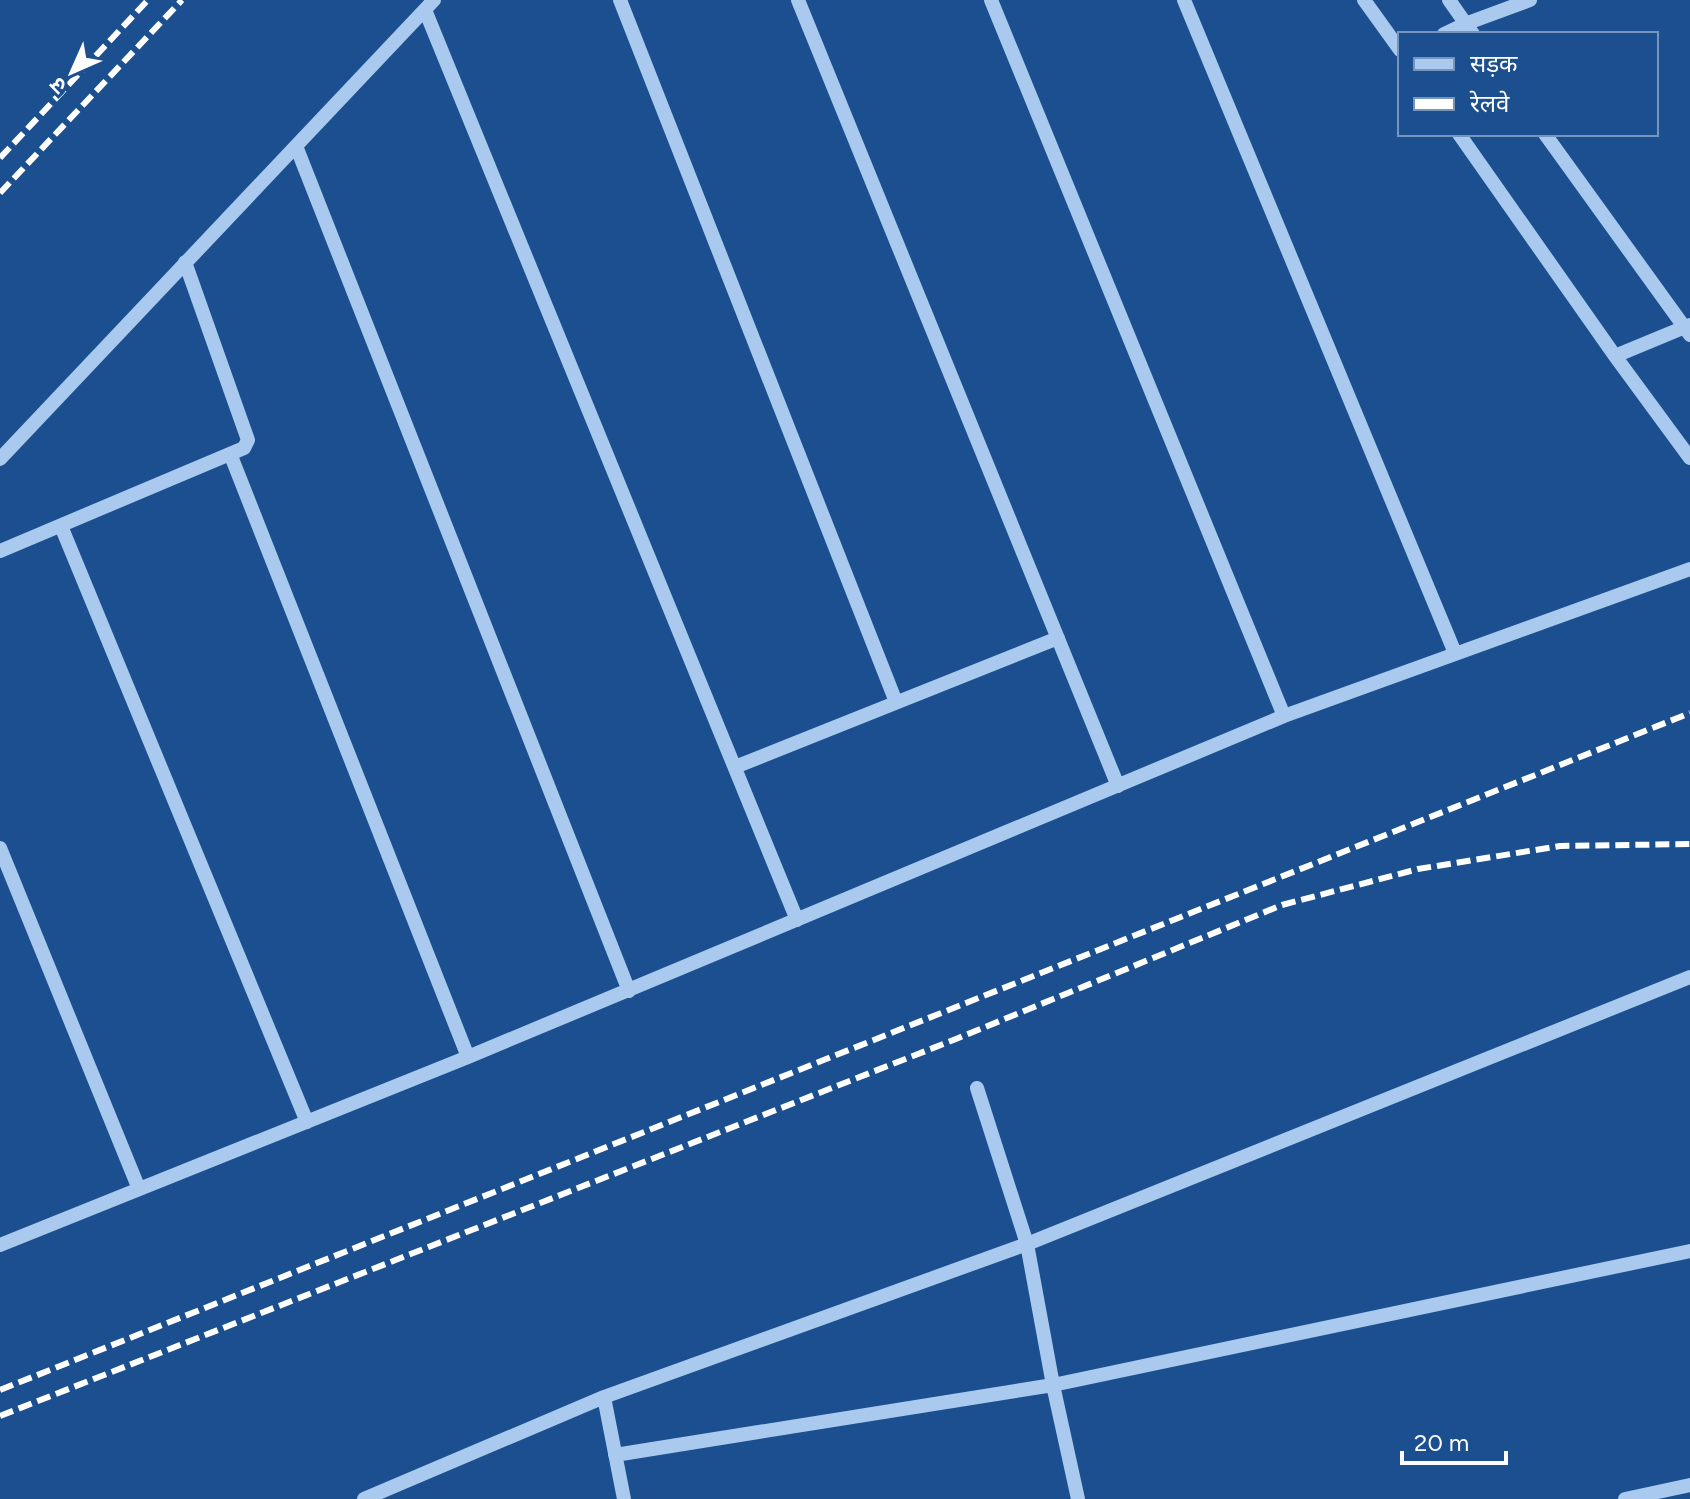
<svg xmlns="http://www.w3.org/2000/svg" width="1690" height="1499" viewBox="0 0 1690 1499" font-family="Figtree,'Noto Sans Devanagari',sans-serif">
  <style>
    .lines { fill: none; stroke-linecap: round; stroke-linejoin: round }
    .minor { stroke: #a9c9ee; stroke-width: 14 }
    .rail { stroke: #fff; stroke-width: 6; stroke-dasharray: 14 6; stroke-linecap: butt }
  </style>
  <rect width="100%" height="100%" fill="#1b4f8f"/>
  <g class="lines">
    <path class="minor" d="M620,0L896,702
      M798,0L1118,786
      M991,0L1284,716
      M1184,0L1455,653
      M1364,0L1400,50
      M1449,0L1473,34
      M425,10L797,920
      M1444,34L1465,24L1530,0
      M1459,134L1615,356L1690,458
      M1545,134L1690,335
      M296,146L629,991
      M1615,356L1690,325
      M231,456L468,1057
      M0,459L434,0
      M61,526L307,1122
      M0,551L244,448L248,440L185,262
      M735,767L1058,638
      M0,848L139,1189
      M977,1088L1027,1244L1053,1385L1078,1499
      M0,1245L468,1057L1284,716L1690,569
      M604,1397L624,1499
      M615,1455L1053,1385L1690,1251
      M364,1499L604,1397L1027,1244L1690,977
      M1625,1499L1690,1485"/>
    <path class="rail" d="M0,158L148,0
      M0,193L182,0
      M0,1390L1690,713
      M0,1416L956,1039L1282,905L1418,869L1560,846L1690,844"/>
  </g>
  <rect x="1398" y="32" width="260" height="104" fill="#1b4f8f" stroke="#7695bc" stroke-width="2"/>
  <rect x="1414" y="58" width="40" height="12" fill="#a9c9ee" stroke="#7695bc" stroke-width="2"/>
  <text x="1470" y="72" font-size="24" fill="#ffffff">सड़क</text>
  <rect x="1414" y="98" width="40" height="12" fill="#ffffff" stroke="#7695bc" stroke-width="2"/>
  <text x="1470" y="112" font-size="24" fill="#ffffff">रेलवे</text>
  <g transform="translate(72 72) rotate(225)" stroke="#1b4f8f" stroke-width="6" paint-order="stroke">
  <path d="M0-6L14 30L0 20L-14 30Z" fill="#ffffff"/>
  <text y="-12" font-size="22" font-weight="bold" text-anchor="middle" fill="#ffffff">उ</text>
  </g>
  <path d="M1402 1451v12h104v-12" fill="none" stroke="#ffffff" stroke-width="4"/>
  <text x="1414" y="1451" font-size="24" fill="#ffffff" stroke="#1b4f8f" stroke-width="6" paint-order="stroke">20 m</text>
</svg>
